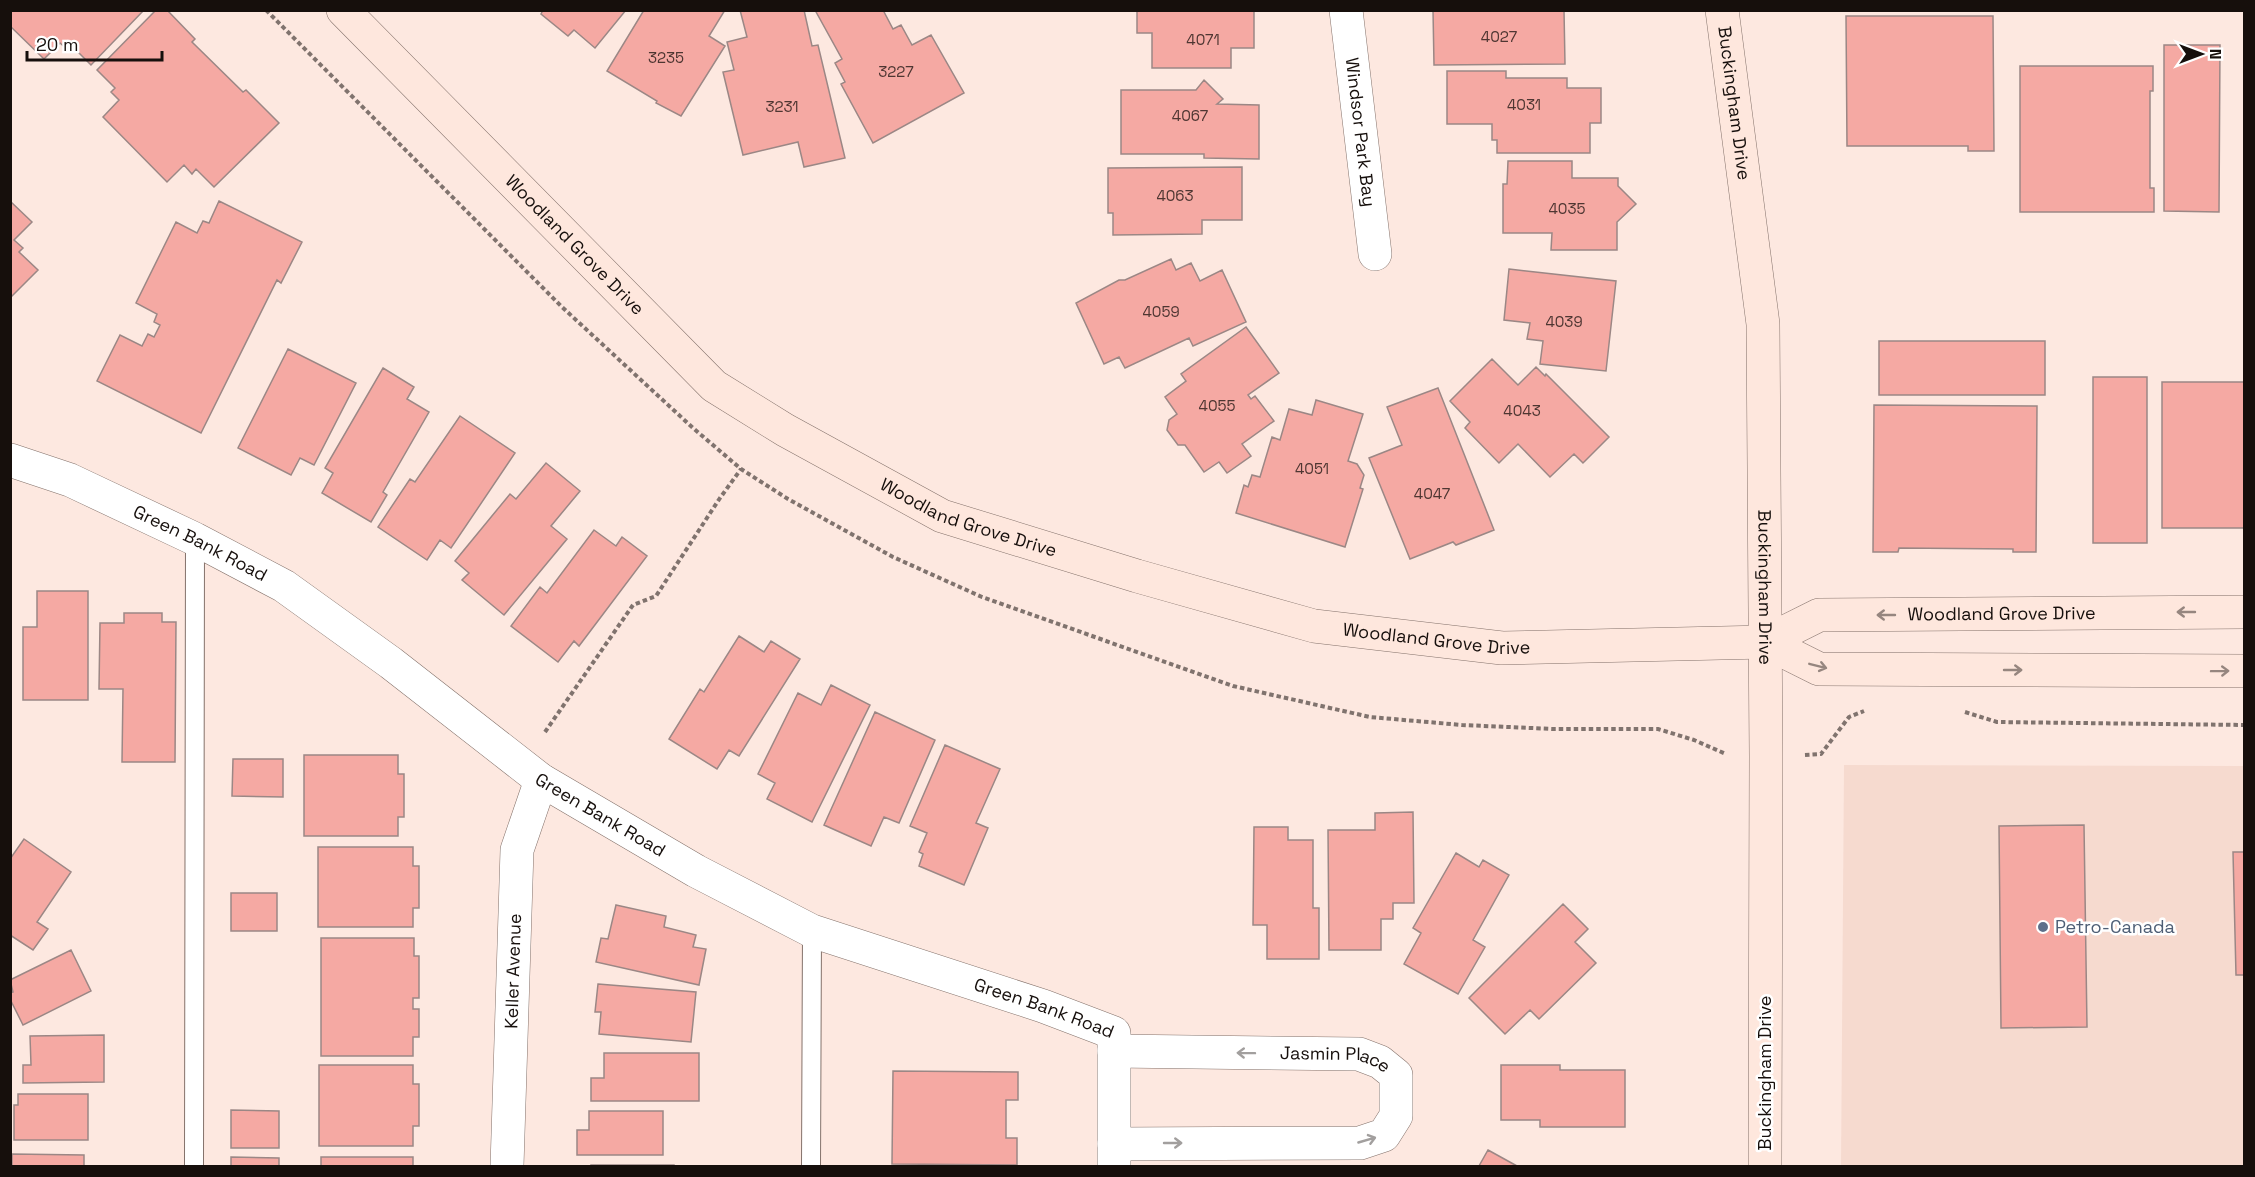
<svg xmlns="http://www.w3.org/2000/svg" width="2255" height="1177" viewBox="0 0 2255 1177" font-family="'Space Grotesk',sans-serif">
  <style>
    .built { fill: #f6dacf }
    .building { fill: #f5a9a3; stroke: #9b8785; stroke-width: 1.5 }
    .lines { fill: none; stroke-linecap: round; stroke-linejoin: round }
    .lane-casing { stroke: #84726b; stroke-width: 20 }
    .street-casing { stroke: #84726b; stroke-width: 34 }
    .secondary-casing { stroke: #84726b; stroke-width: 34 }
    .path { stroke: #80736e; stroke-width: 4; stroke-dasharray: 4.5 3; stroke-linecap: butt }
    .lane { stroke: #fff; stroke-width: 18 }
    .street { stroke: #fff; stroke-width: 33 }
    .secondary { stroke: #fee7dd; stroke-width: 33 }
    .oneway { stroke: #96867f }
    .oneway2 { stroke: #a29f9e }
    .service-dot { fill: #5c6f8a; stroke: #fff; stroke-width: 2 }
    .labels { text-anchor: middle; stroke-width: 5; stroke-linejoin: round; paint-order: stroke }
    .number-label { font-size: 15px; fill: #4e3632 }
    .street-label { font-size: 18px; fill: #160f0c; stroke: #fff }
    .service-label { font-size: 18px; fill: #4e5e75; stroke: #fff; text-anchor: start }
  </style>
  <rect width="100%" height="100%" fill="#fde8e0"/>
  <path class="built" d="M1844,765L2244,766V1166H1841Z"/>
  <path class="building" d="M10,10H144L91,65L73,47L69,51L60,43L44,59L10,26Z
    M156,10H167L195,39L192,42L243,92L246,90L279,123L214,187L196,169L192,174L184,165L167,182L103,117L119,100L111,92L115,88L97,70Z
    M543,10H626L595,48L574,30L568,36L541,14Z
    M644,10H725L709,36L725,46L681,116L656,103L657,101L607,71Z
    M740,10H804L812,46L818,45L845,158L804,167L798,142L743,155L723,72L734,70L727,42L747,37Z
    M815,10H883L893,29L901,25L912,45L931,35L964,93L873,143L841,84L845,82L835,63L842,59Z
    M1137,10H1254V48H1231V68H1152V33H1137Z
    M1433,10H1564L1565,64L1434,65Z
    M1846,16H1993L1994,151H1968V146H1847Z
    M2164,45H2220L2219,212L2164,211Z
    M2020,66H2153V91H2150V188H2154V212H2020Z
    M1447,71H1506V78H1567V88H1601V123H1590V153H1497V140H1492V124H1447Z
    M1204,80L1223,99L1217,104L1259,105V159L1204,158V154H1121V90H1196Z
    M1508,161H1572V178H1618V186L1636,204L1617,222V250H1551L1552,233H1503V184H1507Z
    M1242,167V220H1202V234L1113,235V213H1108V168Z
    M10,201L32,222L14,240L23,248L19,252L38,270L10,298Z
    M219,201L302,242L281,283L277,280L201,433L97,381L120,335L142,346L148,334L154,337L160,325L154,322L157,314L136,303L176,222L197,233L203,221L209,223Z
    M1171,259L1176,270L1191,263L1200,281L1222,270L1246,322L1193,346L1189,338L1125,368L1119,357L1104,364L1076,303L1119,280H1125Z
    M1509,269L1616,281L1606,371L1540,364L1543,341L1527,339L1530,323L1504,320Z
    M1246,327L1279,373L1248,395L1251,399L1255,396L1274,421L1242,444L1251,456L1227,473L1219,462L1204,472L1185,445H1178L1167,430L1169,420L1177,414L1165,397L1186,381L1181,374Z
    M1879,341H2045V395H1879Z
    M288,349L356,383L314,465L300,458L291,475L238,448Z
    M1492,359L1518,385L1536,367L1545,376L1546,374L1609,437L1583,463L1574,454L1550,477L1518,444L1499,463L1465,428L1470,422L1450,401Z
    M383,368L414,387L407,399L429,412L383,492L387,495L371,522L322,493L333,473L325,468Z
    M2093,377H2147V543H2093Z
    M2162,382H2244V528H2162Z
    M1438,388L1494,530L1456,545L1453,542L1410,559L1369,458L1402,445L1387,407Z
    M1316,400L1363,414L1348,461L1357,464L1364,475L1360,488L1363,489L1345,547L1236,513L1244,485L1248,487L1252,475L1260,477L1272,437L1280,440L1289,409L1312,415Z
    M1874,405L2037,406L2036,552H2013V549L1899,548L1898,552H1873Z
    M460,416L515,453L451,548L440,540L427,560L378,527L410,479L415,482Z
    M546,463L580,491L551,526L567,539L504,615L462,580L469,573L455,561L510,494L516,499Z
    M594,530L616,546L622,537L647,556L579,646L574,641L558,662L511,626L540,587L547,593Z
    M37,591H88V700H23V627H37Z
    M124,613H162V622H176L175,762H122L123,689H99L100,623H124Z
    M739,636L764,652L771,641L800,659L739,756L729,750L717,769L669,739L700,689L704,692Z
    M831,685L870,705L812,822L767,799L775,783L758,774L798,693L821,705Z
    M875,712L935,740L899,823L884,817L871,846L824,825Z
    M945,745L1000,769L976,823L988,828L964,885L919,866L923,854L919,852L927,833L910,826Z
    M304,755H398V774H404V817H398V836H304Z
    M233,759H283V797L232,796Z
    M1413,812L1414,903H1393V919H1381V950H1329L1328,830H1375V813Z
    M2084,825L2087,1027L2001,1028L1999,826Z
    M1254,827H1288V840H1313V908H1319V959H1267V925H1253Z
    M24,839L71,872L37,922L48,929L33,950L10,935V859Z
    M318,847H413V866H419V908H413V927H318Z
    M2233,852H2244V975H2236Z
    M1456,853L1479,867L1483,860L1509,875L1473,940L1485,947L1458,994L1404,964L1421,933L1413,928Z
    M231,893H277V931H231Z
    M1563,904L1588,929L1575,942L1596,963L1539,1019L1530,1010L1505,1034L1469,998Z
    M616,905L666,916L664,927L696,935L693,947L706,949L699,985L596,962L601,938L608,939Z
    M321,938H414V956H419V998H413V1009H419V1037H413V1056H321Z
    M71,950L91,991L23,1025L10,999V993L13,992L10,980Z
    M598,984L696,992L691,1042L599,1034L601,1012H595Z
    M104,1035V1082L23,1083V1065H31L30,1036Z
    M604,1053H699V1101H591V1078H604Z
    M319,1065H413V1084H419V1126H413V1146H319Z
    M1501,1065H1560V1070H1625V1127H1540V1120H1501Z
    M893,1071L1018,1072V1100H1006V1138H1017V1165L892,1164Z
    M18,1094H88V1140H14V1105H18Z
    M231,1110L279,1111V1148H231Z
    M589,1111H663V1155H577V1130H589Z
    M1488,1150L1517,1166H1479Z
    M12,1154L84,1155V1166H12Z
    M231,1157L279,1158V1166H231Z
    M321,1157H413V1166H321Z
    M591,1165H674V1166H591Z"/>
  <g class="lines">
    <g class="lane-casing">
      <path id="lane" d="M194,1166L195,539
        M811,1166L812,931"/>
    </g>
    <g class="street-casing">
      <g id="street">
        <path id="s1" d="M1346,10L1375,254"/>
        <path id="s2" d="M10,460L70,480L195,539L284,586L391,663L541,780L696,871L812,931L1043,1006L1114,1033V1166"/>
        <path id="s3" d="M1114,1051L1359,1054L1380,1062L1396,1075V1116L1384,1135L1360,1143L1114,1144"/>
        <path id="s4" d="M507,1166L517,850L541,780"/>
      </g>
    </g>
    <g class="secondary-casing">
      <g id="secondary">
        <path id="s5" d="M343,10L714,386L785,430L942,516L1137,576L1314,626L1502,648L1765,642L1819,615L2244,612"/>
        <path id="s6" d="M1722,10L1763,324L1766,756L1765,1166"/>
        <path d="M1765,642L1819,669L2244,671"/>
      </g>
    </g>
    <path class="path" d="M266,10L562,307L693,428L741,469L788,499L893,557L982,597L1233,686L1370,717L1462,725L1554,729H1658L1694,740L1726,754
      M1965,712L1997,722L2244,725
      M545,732L633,605L656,596L720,498L741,469
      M1805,755L1821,754L1849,717L1864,711"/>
    <use href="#lane" class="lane"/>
    <use href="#street" class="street"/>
    <use href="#secondary" class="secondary"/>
  </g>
  <defs><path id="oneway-shaft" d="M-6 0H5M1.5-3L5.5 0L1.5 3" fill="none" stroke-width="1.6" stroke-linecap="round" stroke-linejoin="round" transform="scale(1.5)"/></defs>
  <g class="oneway">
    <use href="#oneway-shaft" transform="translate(2186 612) rotate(180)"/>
    <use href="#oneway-shaft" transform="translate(1886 615) rotate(180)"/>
    <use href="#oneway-shaft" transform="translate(1818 666) rotate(14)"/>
    <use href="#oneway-shaft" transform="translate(2013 670)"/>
    <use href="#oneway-shaft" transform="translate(2220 671) rotate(-1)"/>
  </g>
  <g class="oneway2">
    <use href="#oneway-shaft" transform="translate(1246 1053) rotate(-179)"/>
    <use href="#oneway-shaft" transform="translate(1367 1140) rotate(-16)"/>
    <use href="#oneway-shaft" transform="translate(1173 1143)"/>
  </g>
  <circle class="service-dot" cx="2043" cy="927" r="6"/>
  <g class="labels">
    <g class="number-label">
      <text x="1499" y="42">4027</text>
      <text x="1203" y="45">4071</text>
      <text x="666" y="63">3235</text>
      <text x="896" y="77">3227</text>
      <text x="1524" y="110">4031</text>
      <text x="782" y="112">3231</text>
      <text x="1190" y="121">4067</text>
      <text x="1175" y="201">4063</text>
      <text x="1567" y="214">4035</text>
      <text x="1161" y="317">4059</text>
      <text x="1564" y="327">4039</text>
      <text x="1217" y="411">4055</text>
      <text x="1522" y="416">4043</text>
      <text x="1312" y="474">4051</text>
      <text x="1432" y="499">4047</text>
    </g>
    <g class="street-label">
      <text dy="6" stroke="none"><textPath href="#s6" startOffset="94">Buckingham Drive</textPath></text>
      <text dy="6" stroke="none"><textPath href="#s1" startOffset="123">Windsor Park Bay</textPath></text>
      <text dy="6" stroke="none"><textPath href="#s5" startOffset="330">Woodland Grove Drive</textPath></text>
      <text dy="6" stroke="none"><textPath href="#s5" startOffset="816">Woodland Grove Drive</textPath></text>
      <text dy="6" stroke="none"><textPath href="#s2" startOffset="208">Green Bank Road</textPath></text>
      <text dy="6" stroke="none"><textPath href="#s6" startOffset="580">Buckingham Drive</textPath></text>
      <text dy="6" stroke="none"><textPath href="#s5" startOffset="1874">Woodland Grove Drive</textPath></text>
      <text dy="6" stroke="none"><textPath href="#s5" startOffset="1302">Woodland Grove Drive</textPath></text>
      <text dy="6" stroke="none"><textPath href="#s2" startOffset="693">Green Bank Road</textPath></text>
      <text dy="6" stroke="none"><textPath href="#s4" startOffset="195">Keller Avenue</textPath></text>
      <text dy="6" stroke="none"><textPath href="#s2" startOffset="1179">Green Bank Road</textPath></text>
      <text dy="6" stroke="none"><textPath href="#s3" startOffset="222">Jasmin Place</textPath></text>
      <text transform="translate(1765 1073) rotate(-90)" y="6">Buckingham Drive</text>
    </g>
    <g class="service-label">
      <text x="2055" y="933">Petro-Canada</text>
    </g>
  </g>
  <rect width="2255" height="1177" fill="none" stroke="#160f0c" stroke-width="24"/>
  <g transform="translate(2201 54) rotate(90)" stroke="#ffffff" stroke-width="4.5" paint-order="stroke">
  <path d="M0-4.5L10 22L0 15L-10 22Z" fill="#160f0c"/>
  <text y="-9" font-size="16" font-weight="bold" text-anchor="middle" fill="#160f0c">N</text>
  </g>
  <path d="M27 51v9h135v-9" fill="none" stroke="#160f0c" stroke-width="3"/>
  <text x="36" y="51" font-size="18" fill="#160f0c" stroke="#ffffff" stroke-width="4.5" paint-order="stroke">20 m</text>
</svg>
